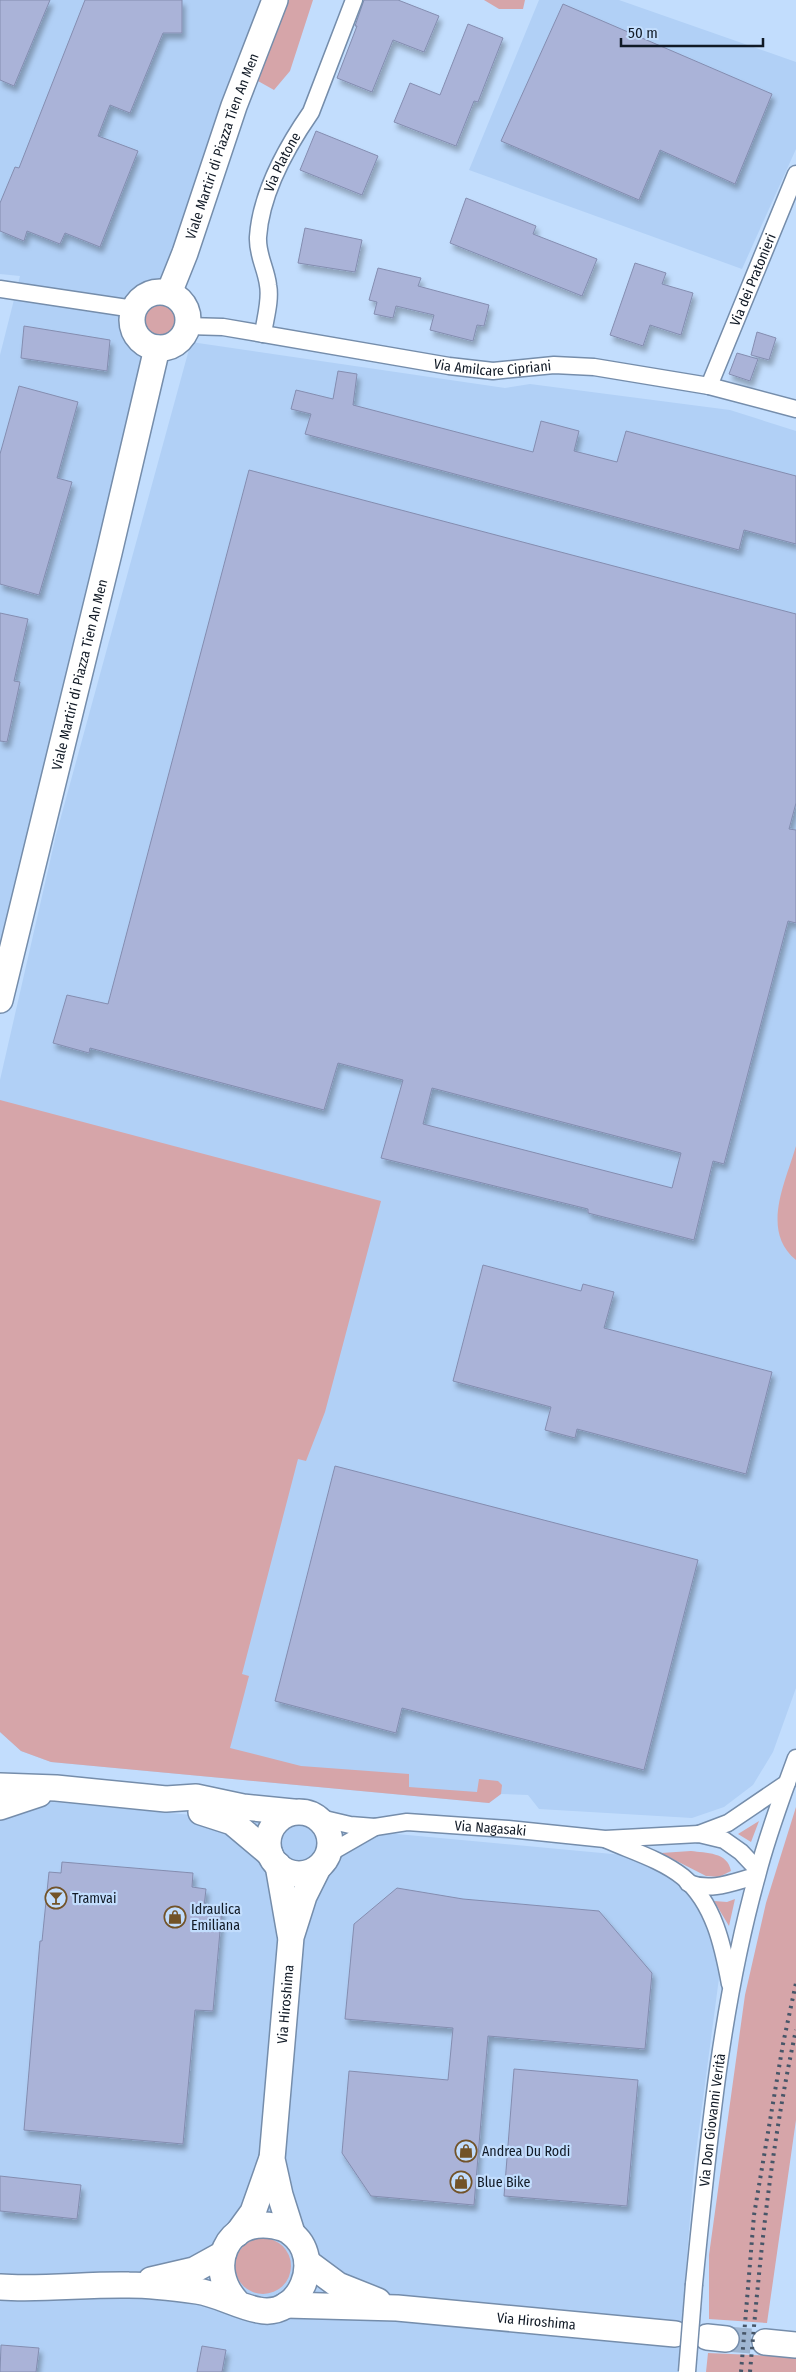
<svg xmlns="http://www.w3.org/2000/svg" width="796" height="2372" viewBox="0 0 796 2372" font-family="'Fira Sans Condensed',sans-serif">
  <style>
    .built { fill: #b1d0f6 }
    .green { fill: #d6a5a9 }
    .building { fill: #aab3d8; stroke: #848db0; fill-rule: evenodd; filter: url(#shadow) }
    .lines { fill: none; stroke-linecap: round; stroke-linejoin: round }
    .primary-tunnel { stroke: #9fb6d2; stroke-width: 25; stroke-dasharray: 25 12; stroke-linecap: butt }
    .minor-casing { stroke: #758dab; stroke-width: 19 }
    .primary-casing { stroke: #758dab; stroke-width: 28 }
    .minor { stroke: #fff; stroke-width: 16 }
    .primary { stroke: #fff; stroke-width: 25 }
    .rail { stroke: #475668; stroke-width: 4; stroke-dasharray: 2.5 5; stroke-linecap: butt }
    .minor-bridge-casing { stroke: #758dab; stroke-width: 19; stroke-linecap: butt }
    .minor-bridge { stroke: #fff; stroke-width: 16 }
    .labels { text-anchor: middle; stroke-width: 4.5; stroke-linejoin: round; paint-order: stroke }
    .street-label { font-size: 14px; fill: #111a26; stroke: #c2ddfd }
    .poi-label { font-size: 14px; fill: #111a26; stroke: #c2ddfd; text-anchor: start }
  </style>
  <defs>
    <filter id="shadow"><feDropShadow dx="3" dy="5.5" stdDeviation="2.5" flood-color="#0004"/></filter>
  </defs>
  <rect width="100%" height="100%" fill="#c2ddfd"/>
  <path class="built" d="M0,0H264L172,252L0,969V355L20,276L0,274Z
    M539,0H619L796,62V149L742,269L469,170Z
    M191,342L505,388L530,384L730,410L796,431V1688L773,1752L753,1785L724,1807L692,1818L539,1809L528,1795L501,1794L489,1803L51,1762L21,1751L0,1732V1080L56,835Z
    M52,1802L623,1855L654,1868L678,1881L698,1905L711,1929L721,1963L694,2167L678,2372H0V1815L21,1807Z"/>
  <path class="green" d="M287,0H313L290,71L274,90L258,81Z
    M484,0H525L523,9H499Z
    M141 319a19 19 0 1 1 38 0a19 19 0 1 1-38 0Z
    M0,1100L381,1201L325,1412L306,1461L298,1459L242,1674L249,1676L230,1748L301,1766L409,1774V1787L477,1792L479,1779L498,1781L502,1785L501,1794L489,1803L51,1762L21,1751L0,1732Z
    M796,1146V1260C760,1231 786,1181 796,1146Z
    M796,1807V2120L767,2323L709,2319V2255L745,1995L766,1903Z
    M759,1821L751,1842L738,1834Z
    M691,1851C706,1853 728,1852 731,1871L719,1877L706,1876L661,1853Z
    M735,1899L729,1926L714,1901L727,1902Z
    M235 2266a28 28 0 1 1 56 0a28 28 0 1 1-56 0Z
    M708,2353L796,2357V2372H706Z"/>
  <path class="building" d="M0,0H50L14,86L0,80Z
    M85,0H182V33H163L130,113L110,105L98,136L138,151L100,247L65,233L60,244L27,231L24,241L0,231V203L15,167L19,168Z
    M364,0H398L439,16L424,52L393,40L372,92L337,78L357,26H355Z
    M563,4L772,94L735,184L660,150L639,200L501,141Z
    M468,24L503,38L478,102L474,101L456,146L394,122L410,83L440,95Z
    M316,131L378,156L362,195L300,170Z
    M466,198L536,226L533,234L597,259L582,296L450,243Z
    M305,228L362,240L355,272L298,263Z
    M635,263L666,273L662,284L693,293L681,335L650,325L643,346L610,335Z
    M378,268L421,278L418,286L489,305L484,326L477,325L473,341L430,330L434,315L396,306L393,318L374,314L377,302L369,300Z
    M24,326L110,340L107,371L21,358Z
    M757,332L776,338L769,360L751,355Z
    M737,353L758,359L750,381L729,374Z
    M338,371L357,374L353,405L533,452L541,421L579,431L574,451L617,462L626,431L796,476V544L744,530L739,550L305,434L311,414L291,409L296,390L333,399Z
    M19,386L78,402L57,478L72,482L39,595L0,584V454Z
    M249,470L796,614V803L789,829L796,830V923L788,921L724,1164L713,1161L694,1240L588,1213V1209L381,1158L403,1080L338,1063L324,1110L90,1048L89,1053L53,1043L67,995L108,1004ZM432,1088L681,1153L672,1188L423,1124Z
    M0,613L28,619L14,681L20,682L7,742L0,741Z
    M483,1265L581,1291L583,1284L614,1292L604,1328L772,1372L746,1474L577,1429L575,1438L545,1430L551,1407L453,1381Z
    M335,1466L698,1560L644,1770L402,1708L396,1733L275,1701Z
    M62,1862L193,1873L192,1887L206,1889L204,1907L222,1908L213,2011L195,2010L183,2144L24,2130L40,1941H42L49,1872L61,1873Z
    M397,1888L463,1899L599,1911L652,1973L645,2049L488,2036L474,2205L371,2196L342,2153L349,2071L448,2080L453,2028L345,2019L354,1924Z
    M514,2069L638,2080L627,2206L504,2196Z
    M0,2176L81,2185L77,2219L0,2211Z
    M1,2345L39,2348L36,2372H0Z
    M202,2346L226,2350L222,2372H197Z"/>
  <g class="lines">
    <path class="primary-tunnel" d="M726,2339L765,2342"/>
    <g class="minor-casing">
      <g id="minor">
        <path d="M0,289L134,309"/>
        <path id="s1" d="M187,326L223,327L449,366L493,371L554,365L594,367L709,386L796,409"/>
        <path id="s2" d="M263,334C265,319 271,300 268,285C266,268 257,255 258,237C261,193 286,148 311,112L354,0"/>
        <path id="s3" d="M709,386L796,174"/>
        <path id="s4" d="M316,1817L350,1825L375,1827L407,1822L508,1829L605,1839L699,1834L724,1840L741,1852L758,1870"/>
        <path d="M699,1834L728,1823L787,1783"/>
        <path d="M607,1840C632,1851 662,1860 683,1877C714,1903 723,1946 730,1984"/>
        <path d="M328,1854L375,1827"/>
        <path d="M688,1883C712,1892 733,1882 756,1876"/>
        <path id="s5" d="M694,2284C708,2147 720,2009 757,1876C767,1836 782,1796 796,1758"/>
      </g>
    </g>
    <g class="primary-casing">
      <g id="primary">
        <circle cx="160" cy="320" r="28"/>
        <path id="s6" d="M169,293L185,253L234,106L275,0"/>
        <path id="s7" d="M0,1000L109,553L157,348"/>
        <path d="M0,1786L56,1788L166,1799L196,1797L243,1807L293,1812"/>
        <path d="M0,1807L39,1794"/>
        <path d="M201,1812L232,1822L270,1854"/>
        <circle cx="299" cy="1843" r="31"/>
        <path d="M278,1865L290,1934"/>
        <path id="s8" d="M292,2233L280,2195L272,2159L291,1937L304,1896L318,1868"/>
        <path d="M237,2234L253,2212L271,2161"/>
        <path d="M307,2262L338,2285L378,2301"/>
        <path d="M151,2280L194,2270L223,2254"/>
        <path d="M0,2287C43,2290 86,2284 129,2285C151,2285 175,2288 197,2291C218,2294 237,2306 258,2310C300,2320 325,2258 291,2233C287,2229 279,2227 274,2226C226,2217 205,2268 237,2302"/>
        <path id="s9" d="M286,2305L397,2308L675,2334"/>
        <path d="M707,2337L726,2339"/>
        <path d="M765,2342L796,2345"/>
      </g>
    </g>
    <use href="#minor" class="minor"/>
    <use href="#primary" class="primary"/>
    <path class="rail" d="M741,2372L754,2215L783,2044L796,1983
      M750,2372C760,2255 771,2145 796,2030"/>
    <g class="minor-bridge-casing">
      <path id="minor-bridge" d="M687,2372L694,2284"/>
    </g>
    <use href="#minor-bridge" class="minor-bridge"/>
  </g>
  <defs>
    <g id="bar-ring" transform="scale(1.125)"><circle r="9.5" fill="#c2ddfd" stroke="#725328" stroke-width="1.5"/><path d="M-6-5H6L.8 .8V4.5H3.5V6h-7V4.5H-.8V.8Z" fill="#725328"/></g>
    <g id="shop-ring" transform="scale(1.125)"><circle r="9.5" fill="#c2ddfd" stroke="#725328" stroke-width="1.5"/><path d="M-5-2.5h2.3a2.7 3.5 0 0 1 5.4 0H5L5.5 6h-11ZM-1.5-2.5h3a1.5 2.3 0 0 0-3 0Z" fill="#725328"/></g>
  </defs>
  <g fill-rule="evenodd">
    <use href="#bar-ring" x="56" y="1898"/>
    <use href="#shop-ring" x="175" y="1917"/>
    <use href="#shop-ring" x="466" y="2151"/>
    <use href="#shop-ring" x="461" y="2182"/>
  </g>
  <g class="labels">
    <g class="street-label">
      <text dy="5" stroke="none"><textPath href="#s6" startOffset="156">Viale Martiri di Piazza Tien An Men</textPath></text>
      <text dy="5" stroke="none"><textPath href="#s2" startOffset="178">Via Platone</textPath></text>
      <text dy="5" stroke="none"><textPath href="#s3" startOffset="115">Via dei Pratonieri</textPath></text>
      <text dy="5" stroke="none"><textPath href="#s1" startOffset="309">Via Amilcare Cipriani</textPath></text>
      <text dy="5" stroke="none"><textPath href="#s7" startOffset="335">Viale Martiri di Piazza Tien An Men</textPath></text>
      <text dy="5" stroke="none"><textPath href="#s4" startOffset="176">Via Nagasaki</textPath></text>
      <text dy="5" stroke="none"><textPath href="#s8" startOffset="232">Via Hiroshima</textPath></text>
      <text dy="5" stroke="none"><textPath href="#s5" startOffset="165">Via Don Giovanni Verità</textPath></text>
      <text dy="5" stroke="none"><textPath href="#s9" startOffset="251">Via Hiroshima</textPath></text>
    </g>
    <g class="poi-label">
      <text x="72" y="1903">Tramvai</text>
      <text x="191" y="1914">Idraulica<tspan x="191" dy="16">Emiliana</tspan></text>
      <text x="482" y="2156">Andrea Du Rodi</text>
      <text x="477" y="2187">Blue Bike</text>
    </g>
  </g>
  <path d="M621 38v8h142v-8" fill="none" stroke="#111a26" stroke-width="2.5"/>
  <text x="628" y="38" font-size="15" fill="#111a26" stroke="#c2ddfd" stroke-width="4" paint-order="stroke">50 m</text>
</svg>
